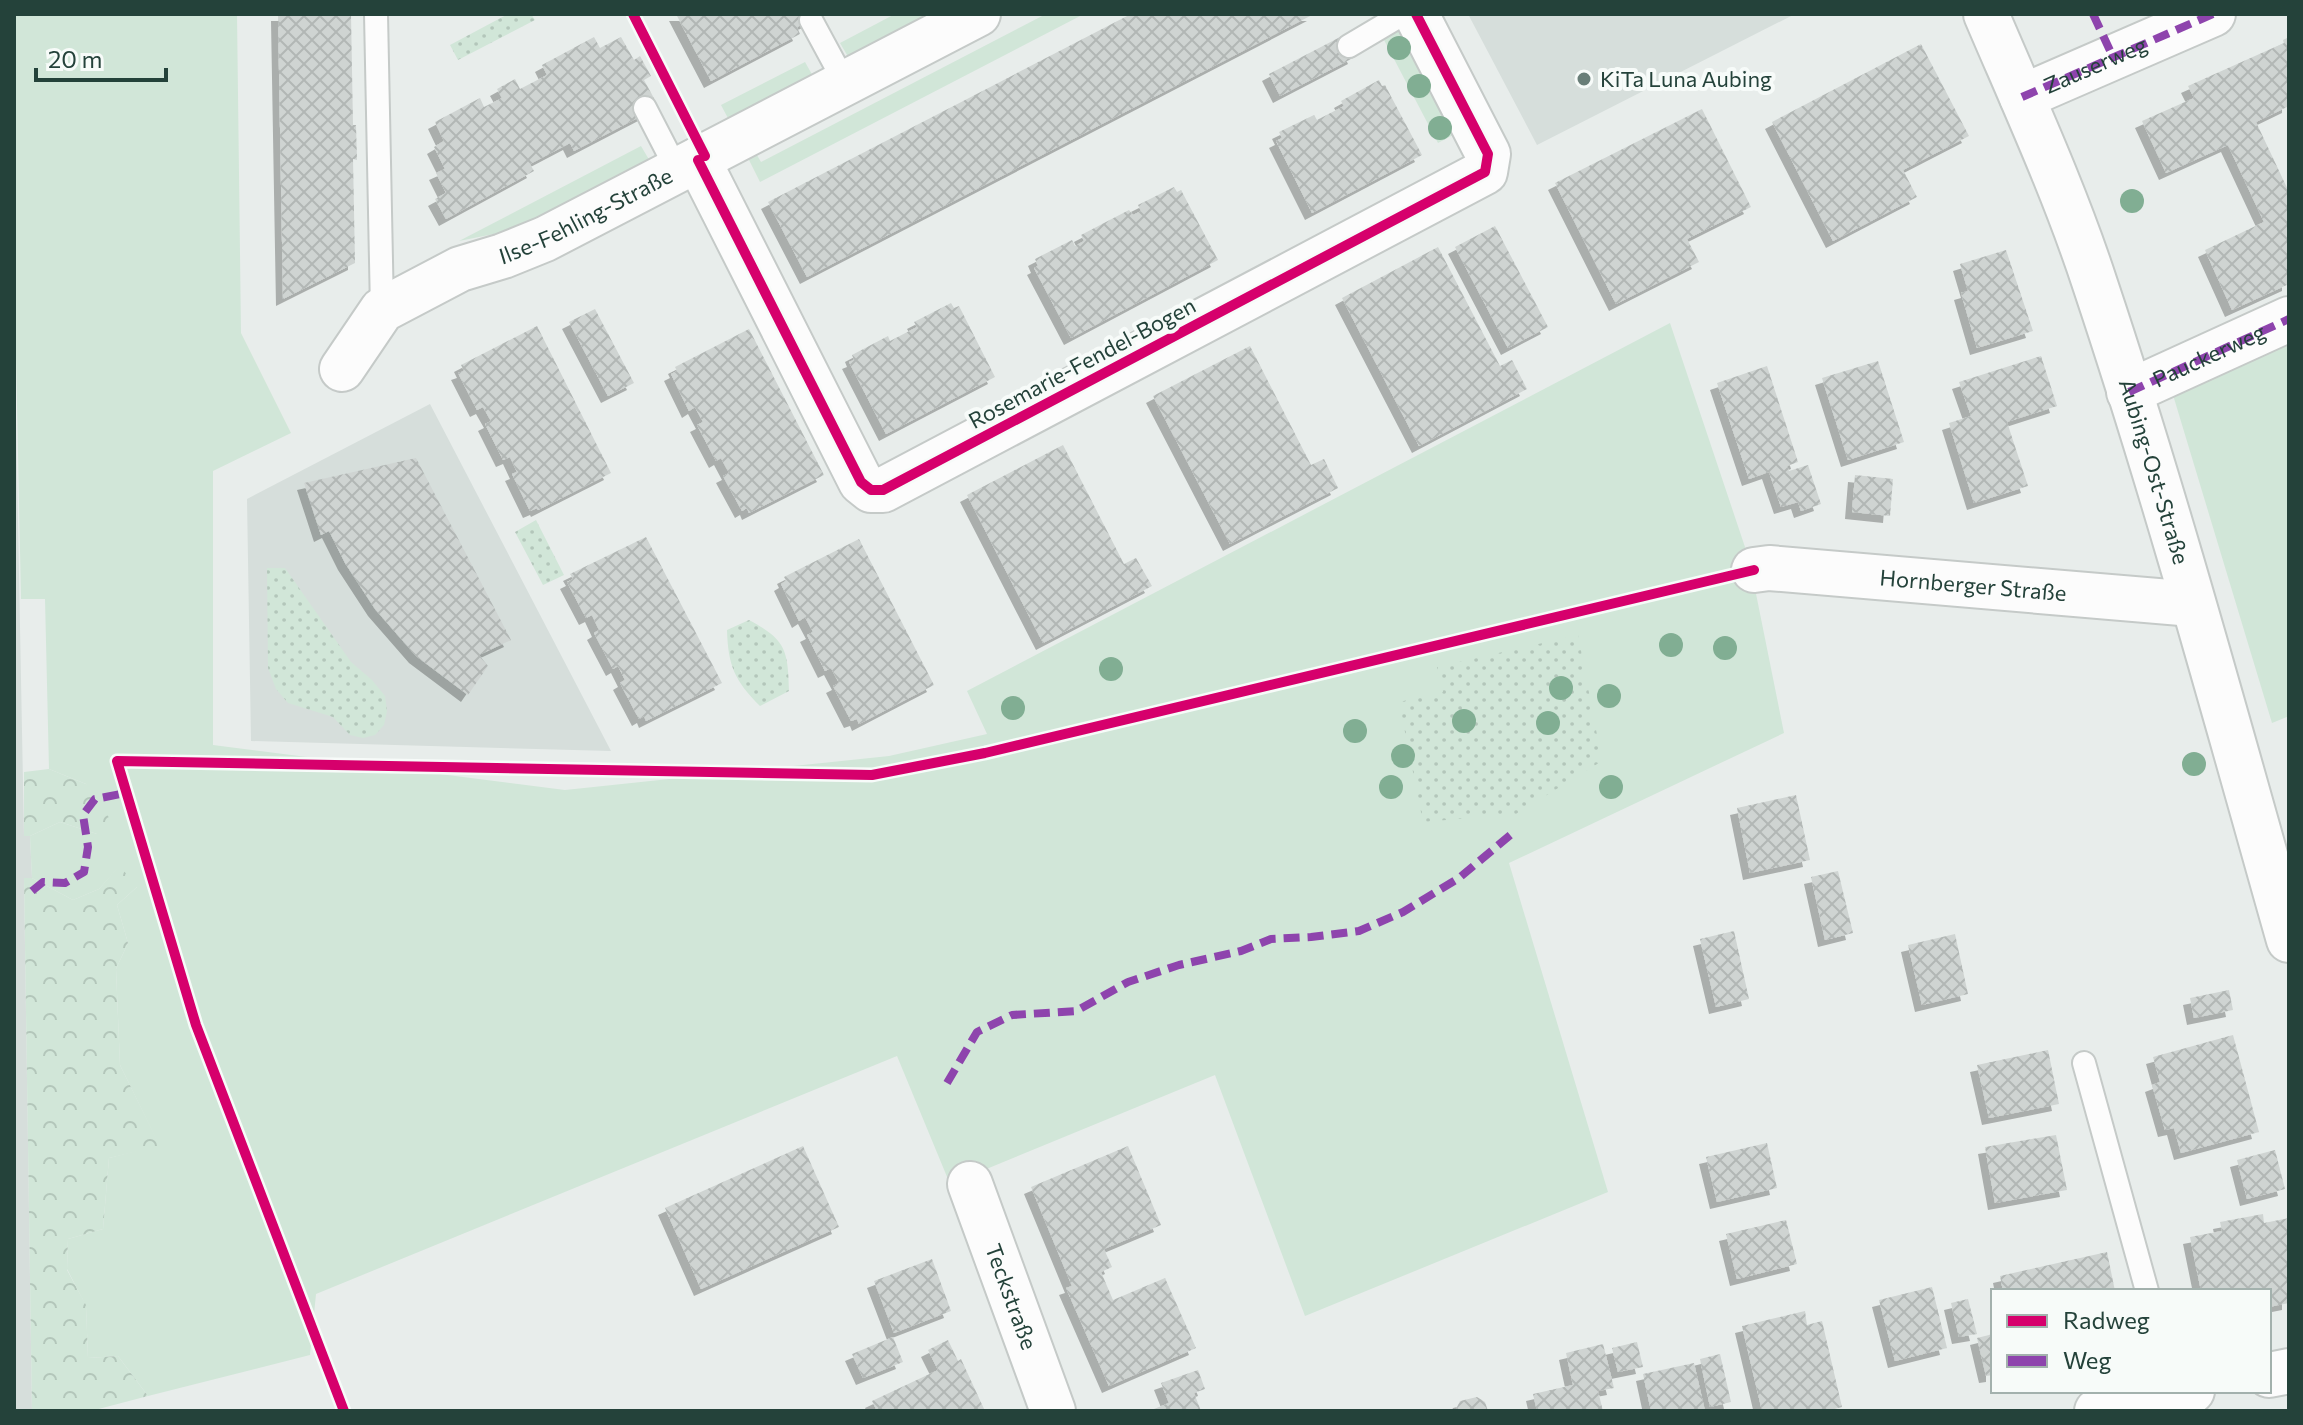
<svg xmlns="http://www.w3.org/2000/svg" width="2303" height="1425" viewBox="0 0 2303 1425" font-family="Commissioner,sans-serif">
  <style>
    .built { fill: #d6dedb }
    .grass { fill: #d1e6d8 }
    .forest { fill: url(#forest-crowns) }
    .park { fill: url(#park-dots) }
    .building { fill: url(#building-cross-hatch); filter: url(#shadow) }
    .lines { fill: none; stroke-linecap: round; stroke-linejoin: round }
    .service-casing { stroke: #c5cac8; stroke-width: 26 }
    .minor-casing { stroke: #c5cac8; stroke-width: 48 }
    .service { stroke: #fcfcfc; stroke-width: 22 }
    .minor { stroke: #fcfcfc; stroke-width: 44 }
    .quiet { stroke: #8e44ad; stroke-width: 8; stroke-dasharray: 16 8; stroke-linecap: butt }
    .cycleway-casing { stroke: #f7fbf9; stroke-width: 15 }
    .cycleway { stroke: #d6006c; stroke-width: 10 }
    .tree { fill: #81ae93 }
    .poi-dot { fill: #697e78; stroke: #f7fbf9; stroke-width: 3 }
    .labels { text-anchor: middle; stroke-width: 8; stroke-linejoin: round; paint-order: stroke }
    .street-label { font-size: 22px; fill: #24423a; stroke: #f7fbf9 }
    .poi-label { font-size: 22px; fill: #24423a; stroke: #f7fbf9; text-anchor: start }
  </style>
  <defs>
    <pattern id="forest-crowns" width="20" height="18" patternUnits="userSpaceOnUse" patternTransform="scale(2)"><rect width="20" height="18" fill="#d1e6d8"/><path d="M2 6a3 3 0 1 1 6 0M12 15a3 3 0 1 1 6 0" fill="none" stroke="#b3c6ba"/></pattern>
    <pattern id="park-dots" width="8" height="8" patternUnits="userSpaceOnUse" patternTransform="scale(2)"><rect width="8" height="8" fill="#d1e6d8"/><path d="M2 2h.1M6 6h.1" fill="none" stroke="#b3c6ba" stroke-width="1.8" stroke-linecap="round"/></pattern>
    <pattern id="building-cross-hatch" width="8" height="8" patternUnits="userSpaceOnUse" patternTransform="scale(2)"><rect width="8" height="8" fill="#cfd4d2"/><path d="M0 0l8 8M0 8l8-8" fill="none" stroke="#b2b7b5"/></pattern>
    <filter id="shadow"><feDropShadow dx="-7" dy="7" stdDeviation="0" flood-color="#0004"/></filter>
  </defs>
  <rect width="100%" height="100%" fill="#e8edeb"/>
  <path class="built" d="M1468,14H1795L1537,145Z
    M14,313L24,835L30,836L32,878L24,879L32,1411H14Z
    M430,404L611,751L251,741L247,499Z"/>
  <path class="grass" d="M14,14H237L241,333L291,433L213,471V745L565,790L889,756L987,734L967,691L1670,323L1749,559L1784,733L1509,863L1608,1192L1305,1316L1215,1075L950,1184L897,1056L316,1294L310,1355L148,1396L118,1356L88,1358L86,1306L67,1269L68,1239L103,1229L109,1158L159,1145L120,1065L116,969L128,943L117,905L137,887L119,867L99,889L73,900L32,878L30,836L60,822L97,834L86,784L49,769L45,599H21L14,258Z
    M895,14H938L850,60L840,43Z
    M1046,14H1084L760,182L748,158L754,150L761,162Z
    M1401,28L1455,134L1438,143L1383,38Z
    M805,62L814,78L730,122L721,105Z
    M641,146L651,163L518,229L459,241Z
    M2289,332V716L2272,723L2170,385Z"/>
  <path class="forest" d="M49,769L86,784L110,819L97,834L60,822L30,836H24V772Z
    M119,866L138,886L117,905L128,943L116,969L120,1065L160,1146L109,1158L103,1229L68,1239L67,1270L86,1305L88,1358L118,1356L148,1396L91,1411H32L24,878H32L73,900L99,889Z"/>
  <path class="park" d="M508,14H531L535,20L458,60L450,45Z
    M536,520L564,575L543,585L515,532Z
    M267,568H285L351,662L372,680L385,696L387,711L384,725L375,735L363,738L350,735L333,717L288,703L276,689L268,668Z
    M749,620C786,640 788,650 789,691L760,706C735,681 728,666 727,630Z
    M1578,635L1602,761L1516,814L1423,822L1399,702L1443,692L1437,667Z"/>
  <path class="building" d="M278,14H351L353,125H356L357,160L353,159L355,263L283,299Z
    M676,14H823L797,27L800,34L711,81Z
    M1131,14H1314L807,277L768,202Z
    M1344,35L1355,57L1280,96L1269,74Z
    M594,37L600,48L621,37L634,60L640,56L651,76L644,80L656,102L644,108L647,113L574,151L570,143L530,164L534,171L446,219L435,199L446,193L436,173L445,169L434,147L444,141L435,122L480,98L484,107L502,98L497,89L515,79L520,89L547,75L542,65Z
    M2289,37V106L2256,122L2289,192V284L2232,310L2205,250L2264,222L2228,145L2166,173L2142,121L2194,98L2188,86L2284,43L2283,40Z
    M1921,44L1969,136L1903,170L1917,197L1833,241L1772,122Z
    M1379,80L1382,86L1385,85L1422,155L1312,213L1276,141L1282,138L1279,132L1314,115L1317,120L1344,106L1341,101Z
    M1702,109L1751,207L1687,239L1699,262L1616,304L1555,183Z
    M1174,187L1177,192L1181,190L1218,260L1071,338L1034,268L1038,266L1035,259L1072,240L1075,246L1084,241L1081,235L1129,210L1133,215L1141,211L1138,205Z
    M1495,226L1548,327L1508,348L1455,247Z
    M1438,247L1500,366L1512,360L1527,389L1419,446L1342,298Z
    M2006,250L2033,331L1977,348L1961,293L1968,291L1960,264Z
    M951,303L954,308L959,306L995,377L886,434L849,362L854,360L852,355L888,336L890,341L917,327L914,322Z
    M595,309L634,383L608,396L569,322Z
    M537,326L611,473L538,510L537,508L530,511L512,474L517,472L510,457L503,460L485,424L491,421L483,407L477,410L458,373L464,371L461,365Z
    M749,329L824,475L749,513L747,508L742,511L723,476L729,473L721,458L716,461L697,425L703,422L695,407L689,411L671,374L677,371L675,367Z
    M1250,346L1311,465L1324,459L1338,488L1230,544L1153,396Z
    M2041,356L2057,406L2007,422L2028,486L1974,503L1949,423L1971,416L1959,382Z
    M1878,361L1904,442L1848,460L1822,378Z
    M1767,366L1798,462L1787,466L1789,471L1808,465L1821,504L1801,511L1798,502L1781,507L1769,472L1749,479L1717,383Z
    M1063,445L1124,564L1136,558L1152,586L1043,643L967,495Z
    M416,458L511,640L479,655L488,666L468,695L416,656L375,609L345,563L329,531L321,535L304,483Z
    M1855,475L1893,479L1890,516L1852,512Z
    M646,537L722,683L646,721L644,716L639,719L620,683L625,680L618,666L613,669L594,633L599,630L592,615L586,618L567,582L573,579L570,574Z
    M859,539L934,685L859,724L857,719L851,721L833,686L839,683L831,668L825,671L807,635L813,632L805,617L799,621L781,584L786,581L784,577Z
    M1796,795L1810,860L1750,873L1737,808Z
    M1838,871L1853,933L1825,940L1811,877Z
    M1734,931L1749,999L1716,1007L1700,939Z
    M1955,934L1968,994L1922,1005L1908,945Z
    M2229,990L2233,1010L2194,1018L2190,998Z
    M2233,1035L2259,1132L2181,1153L2174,1128L2165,1130L2152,1085L2160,1082L2153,1057Z
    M2048,1050L2059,1104L1989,1118L1977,1065Z
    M2056,1135L2067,1190L1995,1203L1985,1147Z
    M1767,1143L1777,1188L1717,1202L1706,1157Z
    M803,1146L839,1227L701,1289L665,1208Z
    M1128,1146L1161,1225L1104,1249L1112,1267L1101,1272L1113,1300L1165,1278L1196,1348L1109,1386L1066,1288L1072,1286L1031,1187Z
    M2275,1150L2285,1189L2247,1199L2237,1160Z
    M2263,1214L2264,1223L2289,1218V1303L2269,1307V1291H2201L2190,1237L2222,1231L2220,1222Z
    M1786,1220L1797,1264L1737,1279L1726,1234Z
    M2107,1252L2115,1291H2003L2000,1276Z
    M932,1259L951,1311L894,1333L874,1281Z
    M1932,1287L1947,1348L1895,1361L1879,1300Z
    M1968,1299L1977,1334L1959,1337L1951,1303Z
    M1805,1311L1807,1325L1822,1321L1842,1407L1827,1411H1762L1742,1326Z
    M1993,1334V1375L1986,1376L1977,1338Z
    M893,1337L903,1362L863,1378L852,1354Z
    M948,1340L958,1361L961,1359L985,1411H877L872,1401L938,1370L928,1350Z
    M1637,1342L1643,1367L1618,1372L1612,1348Z
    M1603,1344L1614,1388L1598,1391L1603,1411H1537L1533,1394L1573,1385L1566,1353Z
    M1720,1354L1731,1402L1710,1407L1700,1359Z
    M1694,1363L1705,1411H1651L1643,1374Z
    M1198,1370L1205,1389L1194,1393L1201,1411H1149L1169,1403L1161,1383Z
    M1477,1397L1485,1402L1488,1411H1455L1460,1401Z"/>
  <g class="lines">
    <g class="service-casing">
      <path id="service" d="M376,14L382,310
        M811,20L845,83
        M1349,46L1403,14
        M645,108L677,170
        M2084,1063L2147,1291"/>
    </g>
    <g class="minor-casing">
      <g id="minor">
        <path id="s1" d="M1986,14C2024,103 2065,192 2095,284C2167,500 2227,721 2289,940"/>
        <path id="s2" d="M2022,97L2213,14"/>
        <path d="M698,160L861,482L871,490H883L1485,172L1488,154L1416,14"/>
        <path id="s3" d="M342,369L382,310L460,269L503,256L545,239L978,14"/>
        <path id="s4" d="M2129,392L2289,319"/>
        <path id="s5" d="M1754,570L1769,568L2193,604"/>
        <path id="s6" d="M970,1184L1053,1411"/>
        <path d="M2269,1375L2289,1371"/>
        <path d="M2097,1411L2192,1391"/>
      </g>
    </g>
    <use href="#service" class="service"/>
    <use href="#minor" class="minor"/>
    <path class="quiet" d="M2093,14L2113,57
      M2022,97L2213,14
      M2129,392L2289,319
      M32,891L43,882L65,883L84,872L88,847L83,815L95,799L126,793
      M947,1083L977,1032L1012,1015L1076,1011L1128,982L1179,965L1241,951L1271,939L1311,937L1359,931L1403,912L1459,878L1514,832"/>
    <g class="cycleway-casing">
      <path id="cycleway" d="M633,14L705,156
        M698,160L861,482L871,490H883L1485,172L1488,154L1416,14
        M344,1411L196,1025L117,761L872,775L985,753L1754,570"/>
    </g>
    <use href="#cycleway" class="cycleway"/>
  </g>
  <g class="tree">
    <circle cx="1399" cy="48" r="12"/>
    <circle cx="1419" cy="86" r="12"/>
    <circle cx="1440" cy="128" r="12"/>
    <circle cx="2132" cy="201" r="12"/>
    <circle cx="1671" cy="645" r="12"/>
    <circle cx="1725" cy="648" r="12"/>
    <circle cx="1111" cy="669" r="12"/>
    <circle cx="1561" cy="688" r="12"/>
    <circle cx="1609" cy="696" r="12"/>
    <circle cx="1013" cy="708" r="12"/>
    <circle cx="1464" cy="721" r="12"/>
    <circle cx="1548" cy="723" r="12"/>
    <circle cx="1355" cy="731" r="12"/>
    <circle cx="1403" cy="756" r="12"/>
    <circle cx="2194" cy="764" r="12"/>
    <circle cx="1391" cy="787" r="12"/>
    <circle cx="1611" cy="787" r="12"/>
  </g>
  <circle class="poi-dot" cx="1584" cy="79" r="8"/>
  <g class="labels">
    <g class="street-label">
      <text dy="8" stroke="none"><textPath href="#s2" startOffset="80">Zauserweg</textPath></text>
      <text dy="8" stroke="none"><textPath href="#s3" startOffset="296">Ilse-Fehling-Straße</textPath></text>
      <text dy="8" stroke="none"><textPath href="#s4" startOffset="88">Pauckerweg</textPath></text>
      <text transform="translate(1082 363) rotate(-28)" y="8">Rosemarie-Fendel-Bogen</text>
      <text dy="8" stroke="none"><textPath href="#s1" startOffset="488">Aubing-Ost-Straße</textPath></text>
      <text dy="8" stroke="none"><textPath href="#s5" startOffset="220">Hornberger Straße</textPath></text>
      <text dy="8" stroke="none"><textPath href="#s6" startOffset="120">Teckstraße</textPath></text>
    </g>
    <g class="poi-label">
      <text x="1600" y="87">KiTa Luna Aubing</text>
    </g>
  </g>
  <rect width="2303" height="1425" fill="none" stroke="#24423a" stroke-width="32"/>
  <rect x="1991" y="1289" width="280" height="104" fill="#f7fbf9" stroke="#a3b1ad" stroke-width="2"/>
  <rect x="2007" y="1315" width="40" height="12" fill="#d6006c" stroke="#a3b1ad" stroke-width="2"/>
  <text x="2063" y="1329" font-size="24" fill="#24423a">Radweg</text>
  <rect x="2007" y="1355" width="40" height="12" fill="#8e44ad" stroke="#a3b1ad" stroke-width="2"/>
  <text x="2063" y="1369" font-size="24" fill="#24423a">Weg</text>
  <path d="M36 68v12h130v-12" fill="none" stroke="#24423a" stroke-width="4"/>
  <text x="48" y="68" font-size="24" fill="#24423a" stroke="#f7fbf9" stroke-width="6" paint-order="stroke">20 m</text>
</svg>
